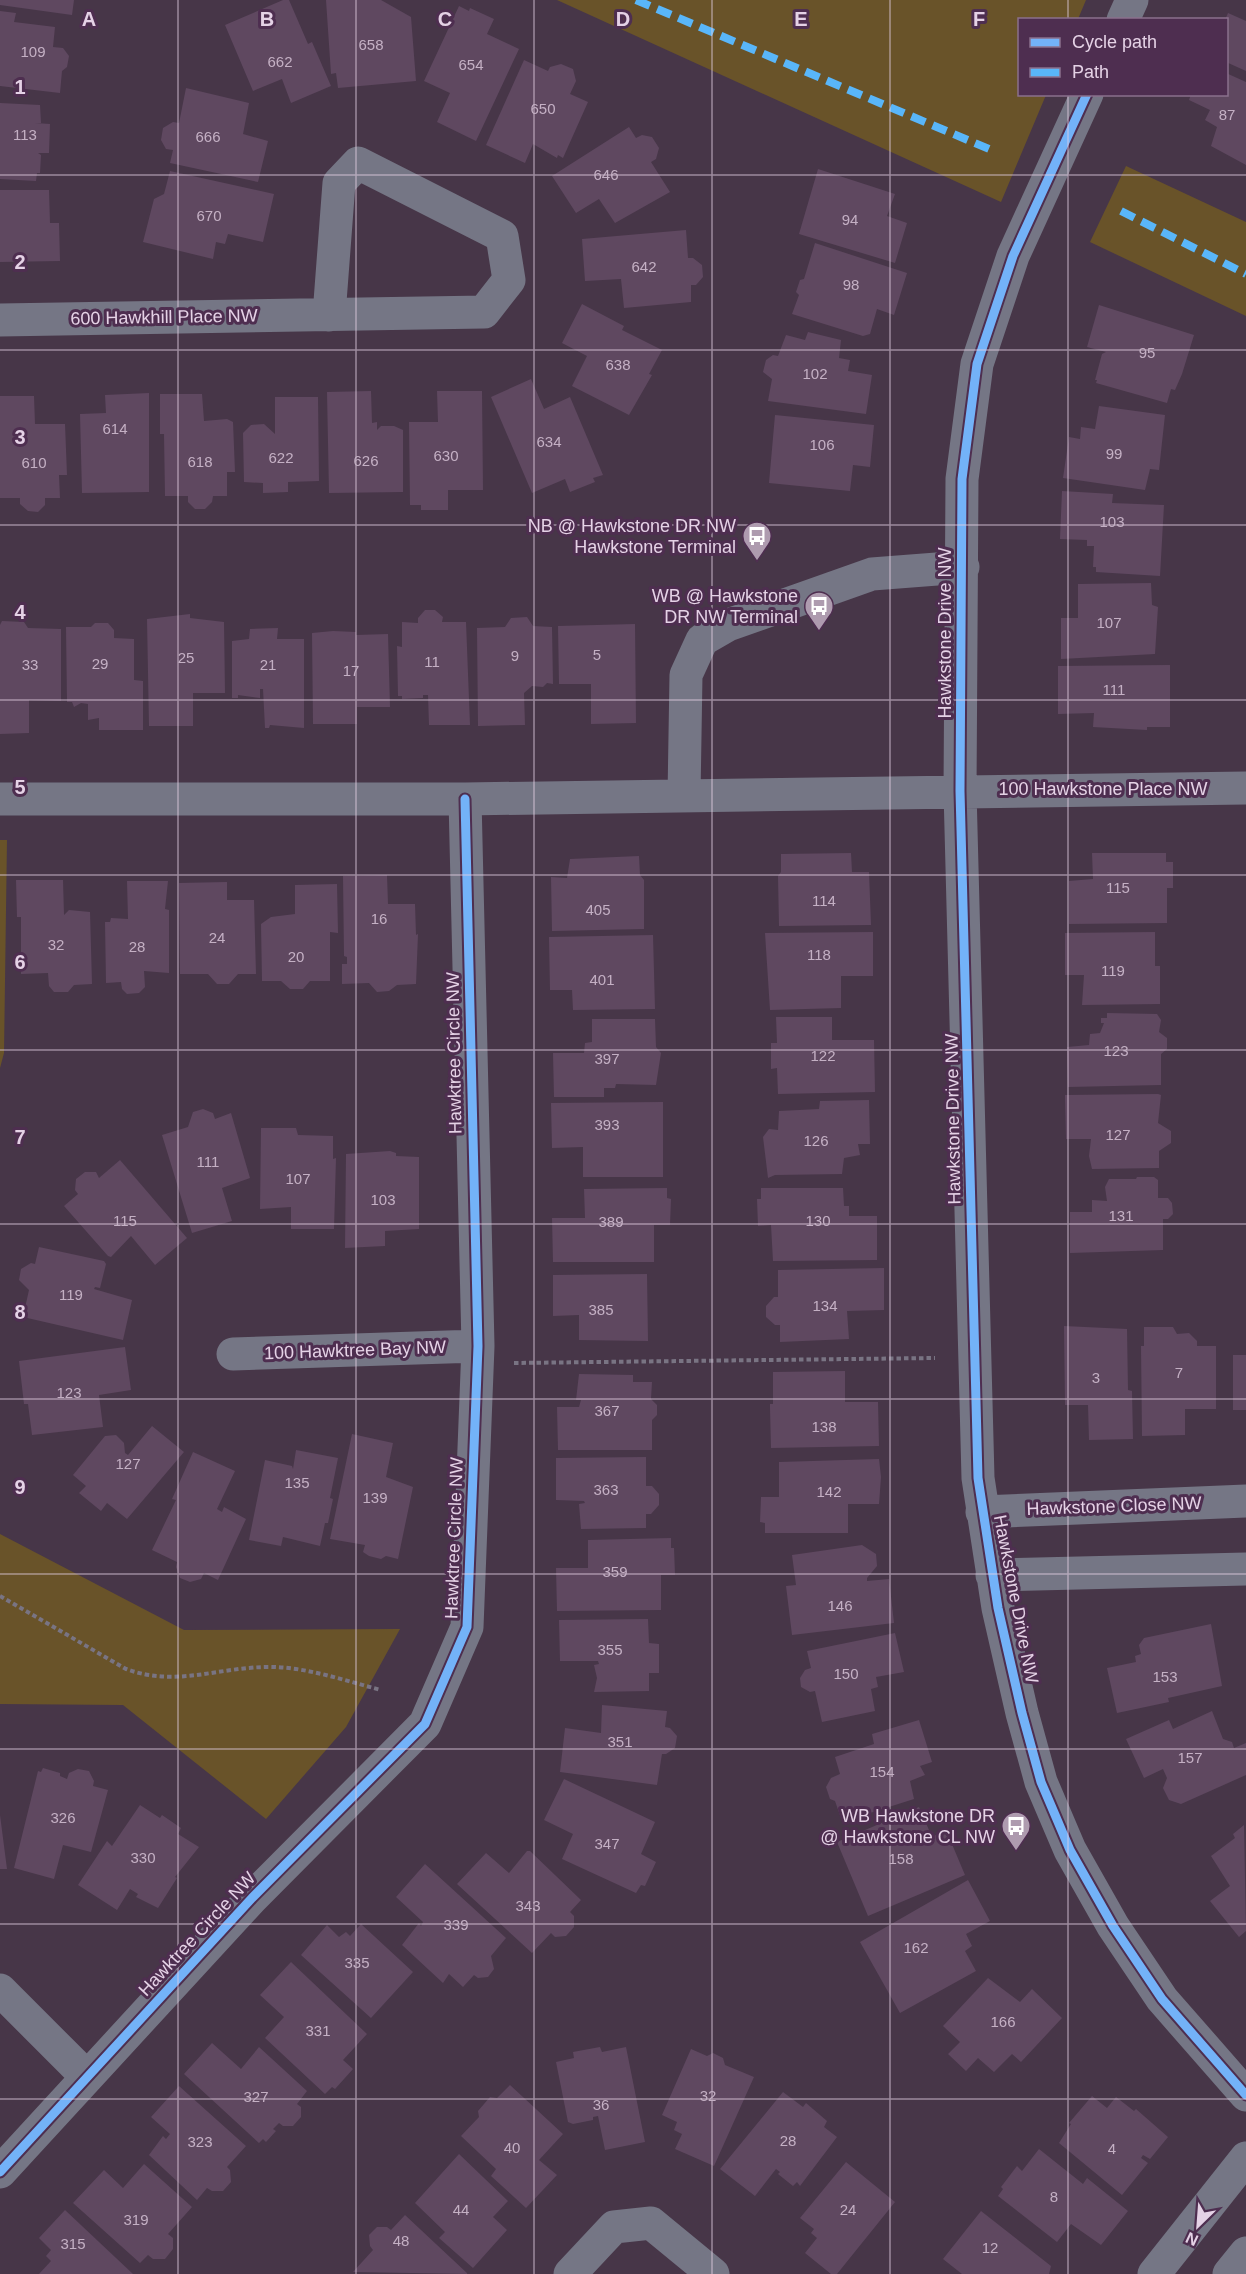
<svg xmlns="http://www.w3.org/2000/svg" width="1246" height="2274" viewBox="0 0 1246 2274" font-family="Helvetica,sans-serif">
  <style>
    .green { fill: #695329 }
    .building { fill: #5f4860 }
    .lines { fill: none; stroke-linecap: round; stroke-linejoin: round }
    .path { stroke: #797483; stroke-width: 4; stroke-dasharray: 4.5 3; stroke-linecap: butt }
    .minor { stroke: #757685; stroke-width: 33 }
    .quiet { stroke: #59b6f9; stroke-width: 8; stroke-dasharray: 15 8; stroke-linecap: butt }
    .cycleway-casing { stroke: #4e2e50; stroke-width: 13 }
    .cycleway { stroke: #73b2f8; stroke-width: 9 }
    .grid { fill: none; stroke: #e5d2e6; stroke-width: 1.5; stroke-opacity: 0.55 }
    .labels { text-anchor: middle; stroke-width: 6; stroke-linejoin: round; paint-order: stroke }
    .number-label { font-size: 15px; fill: #c4b0c4 }
    .street-label { font-size: 18px; fill: #e5d2e6; stroke: #4e2e50 }
    .poi-label { font-size: 18px; fill: #e5d2e6; stroke: #4e2e50; text-anchor: end }
    .grid-label { font-size: 20px; text-anchor: middle; font-weight: bold; fill: #e5d2e6; stroke: #4e2e50; stroke-width: 6; stroke-linejoin: round; paint-order: stroke }
  </style>
  <rect width="100%" height="100%" fill="#473648"/>
  <path class="green" d="M557,0H1086L1078,19L1020,20V94L1046,95L1001,202Z
    M1126,166L1246,222V316L1090,242Z
    M0,840H7L4,1053L0,1068Z
    M0,1534L184,1630L400,1629L346,1727L266,1819L123,1705L0,1704Z"/>
  <path class="building" d="M0,0H74L72,15L0,5Z
    M283,0H289L308,44L312,42L331,86L291,103L282,79L253,91L225,25Z
    M326,0H381L411,17L416,81L338,88L336,73L331,74Z
    M459,6L469,11L470,8L494,19L487,34L519,49L476,141L437,122L450,93L424,81Z
    M0,11L16,13L14,22L55,27L53,47L63,48L69,56L67,67L62,71L60,93L0,86Z
    M1228,13L1246,21V71L1226,62L1225,20Z
    M524,60L548,71L550,67L561,64L573,69L576,81L570,94L588,102L563,158L558,155L557,158L533,144L525,163L486,145Z
    M1226,73L1246,82V165L1211,146L1217,127L1205,120L1210,110L1189,100L1191,94H1226Z
    M186,88L249,103L243,134L268,141L258,182L170,163L173,150L166,149L161,140L163,128L173,122L179,123Z
    M0,103L40,105L41,123H35L50,124L49,153H38L41,155L40,173H37L36,181L0,179Z
    M629,127L636,138L642,135L652,137L659,148L656,159L651,162L670,192L615,223L599,199L576,213L552,176Z
    M818,169L895,194L887,216L907,223L895,263L799,234Z
    M170,171L274,194L263,242L228,234L225,244L216,242L213,259L143,242L154,199L164,194Z
    M0,190H49L50,223H59L60,261L0,262Z
    M686,230L688,258H693L702,265L703,277L696,285H691V302L624,308L621,279L585,281L582,239Z
    M815,243L907,273L894,315L877,309L870,334L863,336L792,314L799,295L796,292L800,280L804,279Z
    M582,304L624,326L622,330L662,350L649,374L652,375L629,415L572,386L587,356L562,343Z
    M1099,305L1194,335L1182,374L1175,390L1171,389L1167,403L1096,383L1097,380H1095L1102,354L1106,352L1087,347Z
    M808,332L841,340L839,358L850,360L848,371L872,375L866,414L768,401L772,379L763,372L766,360L773,355L778,356L786,335L805,340Z
    M531,379L544,409L570,397L603,475L593,478L595,482L570,492L565,479L532,493L491,397Z
    M371,391L372,423L377,422V430L381,426H394L403,430V492L329,493L327,392Z
    M437,391H482L483,490H448V510H421V505H410L409,422H438Z
    M149,393V492L82,493L80,414L106,413L105,395Z
    M160,394H202L204,421L227,419L233,422L235,472H227V496H213L212,502L205,509H195L188,502V496H165L164,434H160Z
    M0,396H34L35,424H65L67,475H59L60,498H45V505L38,512L28,511L20,504V498H0Z
    M275,397H318L319,481L288,482V492L263,493V483L244,482L243,433L251,425L264,424L275,434Z
    M1099,406L1165,415L1159,470L1150,469L1145,490L1063,478L1069,437L1080,439L1081,427L1095,429Z
    M775,415L874,425L870,467L853,465L850,491L769,483Z
    M1062,491L1113,494L1112,503L1164,505L1160,576L1096,572V567H1093L1094,546H1087V540L1060,539Z
    M1151,583L1152,605L1158,607L1155,654L1061,659V618H1078V584Z
    M425,610H435L443,617L442,622H466L470,725H429L428,695H423V698L402,699V696H398L397,646L402,647V622L418,623V618Z
    M190,614V618L224,622L225,693H193V726H149L147,619Z
    M527,617L533,626L552,627L553,684L547,683L543,687L532,686L524,693L525,725L478,726L477,628L505,627L511,618Z
    M2,621L24,622L28,628L61,629V701L29,700V733L0,734V625Z
    M95,623H108L114,630V638L134,639V680L143,681V730H99V718L88,720V704L81,703L74,707L72,702H67L66,627H91Z
    M635,624L636,723L591,724V684H559L558,626Z
    M278,628L277,639H304V728L270,725L269,728H265L263,689H260V698L238,695V698H232V641L249,639L250,629Z
    M333,631L356,632V635L388,634L390,707H357V724H313L312,633Z
    M1170,665V727H1147V730L1093,727L1094,713L1058,714V666Z
    M851,853L852,872H869L871,925L779,926L778,876L781,872V854Z
    M1092,853H1166V862H1173V888H1167V923L1069,924V881L1093,879Z
    M639,856L640,875L644,880V929L552,931L551,877L567,878L570,859Z
    M387,875L388,904H415L416,935L418,934L416,984L397,985L389,991L377,992L369,983L342,984V964H347V957L344,956L343,876Z
    M16,880H63L64,915L69,910L90,912L92,984L74,985L68,992H54L49,986L48,973L21,974V917H17Z
    M127,881H168L165,909L169,910V973L144,971L145,987L139,993L127,994L122,989L121,982L106,983L105,922H110L111,918L128,919Z
    M227,882V900H254L256,974H238L229,984H217L208,974H180L179,883Z
    M337,884L338,933L330,932V981H310L303,989H290L281,981H262L261,924L271,917L295,914V885Z
    M873,932V976H841V1008L770,1010L765,933Z
    M1155,932V966H1160V1004L1082,1005L1084,975H1065V933Z
    M653,935L655,1009L573,1010L572,990H550L549,937Z
    M1107,1013L1157,1014L1161,1020L1159,1032L1167,1038V1049L1161,1054V1085L1068,1087L1067,1047L1089,1045L1090,1034L1100,1033L1104,1023H1101V1018H1107Z
    M776,1017H832V1040H874L875,1092L778,1094L777,1068L771,1069V1043H777Z
    M592,1019H655L656,1047L661,1053L656,1085L616,1084L615,1088H604V1097H554L553,1053H584L585,1043L592,1042Z
    M1158,1094L1161,1095L1158,1123L1171,1131V1143L1159,1151V1168L1092,1169L1089,1156L1091,1139H1066L1065,1095Z
    M869,1100L870,1144H858L860,1155L844,1158L842,1174L775,1175L768,1178L763,1137L769,1129L778,1130L779,1111L819,1109L820,1101Z
    M663,1102V1177H583V1147L552,1148L551,1103Z
    M203,1109L213,1113L215,1119L231,1113L250,1178L222,1188L232,1221L192,1233L162,1135L188,1127L193,1112Z
    M261,1128H296L298,1135L333,1136V1159L336,1158L334,1229H291V1207L260,1209Z
    M390,1151L396,1153V1156L419,1157V1229L385,1231V1246L345,1248L346,1154Z
    M120,1160L187,1238L155,1265L131,1236L111,1257L108,1256L64,1206L78,1194L75,1190L76,1179L85,1172H96L99,1178Z
    M1137,1177H1154L1158,1180V1198H1168L1172,1203L1173,1214L1168,1219H1163V1250L1070,1253V1212H1092V1200L1107,1201L1105,1187L1109,1179H1136Z
    M667,1188V1198L671,1199L670,1225H654V1262H553L552,1218H585L584,1189Z
    M761,1188H843L844,1206H849V1216H877V1260L773,1261L771,1225L758,1226L757,1199H761Z
    M39,1247L104,1261L106,1264L100,1288L95,1287L94,1289L132,1300L123,1340L23,1317L29,1290L19,1280L21,1269L31,1263L35,1264Z
    M884,1268V1310L847,1311L849,1339L780,1342V1325H775L766,1317V1306L774,1297H778V1270Z
    M647,1274L648,1341L579,1340V1315L553,1316V1275Z
    M1064,1326L1127,1329L1128,1390L1132,1391L1133,1439L1089,1440L1088,1405H1065Z
    M1144,1327H1173L1177,1334L1189,1333L1197,1341V1346H1216V1409H1185V1435L1142,1436L1141,1346H1144Z
    M125,1347L131,1390L99,1395L103,1427L32,1435L28,1404H24L19,1361Z
    M1233,1355H1246V1410H1233Z
    M845,1371V1402H878L879,1446L771,1448L770,1408V1404H773V1372Z
    M579,1374L633,1375V1382H652L651,1399L657,1405V1415L652,1420V1450H558L557,1407H579L581,1400H576Z
    M152,1426L184,1452L127,1519L107,1503L101,1511L79,1493L86,1486L73,1475L105,1436L116,1435L124,1443L125,1453L128,1455Z
    M352,1434L393,1443L386,1477L413,1487L398,1559L386,1556L381,1559L369,1556L363,1552L365,1545L330,1539Z
    M296,1450L338,1458L330,1498L333,1499L328,1523H325L320,1546L283,1537L281,1546L249,1540L265,1460L292,1466L293,1469Z
    M193,1452L235,1471L217,1509L222,1512L224,1507L246,1519L218,1580L204,1573L201,1579L190,1582L180,1578L176,1567L177,1562L152,1550L176,1500L172,1499Z
    M646,1457V1486H652L659,1494V1505L651,1514H646V1528L581,1529L579,1504L585,1503L584,1501L556,1500V1458Z
    M879,1459L881,1477L879,1504H848V1533H765V1523L760,1522L761,1497H779V1462Z
    M671,1538V1548H674L675,1575H661V1610L557,1611L556,1568H588V1540Z
    M862,1545L876,1554L877,1566L867,1578V1581L889,1579L894,1623L792,1635L786,1586L796,1585L792,1555Z
    M648,1619L649,1643L659,1644V1673H649V1691L594,1692L597,1678L594,1665L599,1664L598,1661H560L559,1620Z
    M1211,1624L1222,1686L1168,1698L1169,1702L1117,1713L1107,1668L1136,1662L1135,1656L1141,1654L1139,1645L1144,1638Z
    M895,1633L904,1672L876,1677L878,1687L871,1689L875,1711L822,1722L815,1691L810,1692L801,1687L800,1678L805,1670L811,1668L807,1651Z
    M602,1705L667,1711L665,1727L670,1728L677,1736L675,1748L666,1754H662L657,1785L560,1772L565,1728L601,1733Z
    M1212,1711L1223,1739L1232,1742L1234,1748L1246,1743V1775L1181,1804L1169,1800L1163,1788L1167,1778L1163,1769L1144,1778L1126,1739L1169,1720L1173,1729Z
    M919,1720L932,1762L920,1766L925,1775L910,1781L914,1799L848,1820L843,1824L835,1801L830,1799L826,1787L831,1778L840,1774L835,1757L874,1744L872,1734Z
    M43,1768L60,1773V1776L67,1779L69,1773L78,1769L89,1771L94,1781L93,1786L108,1790L91,1852L63,1845L54,1879L14,1868L38,1771L41,1772Z
    M564,1779L655,1822L641,1854L656,1862L645,1886L641,1885L636,1893L562,1859L573,1834L544,1820Z
    M140,1805L160,1818L162,1815L181,1828L178,1834L199,1847L175,1877L177,1878L158,1908L136,1897L138,1894L130,1889L117,1910L78,1885L107,1841L112,1846Z
    M919,1807L932,1837L946,1830L965,1875L868,1916L837,1842Z
    M0,1815L7,1869H0Z
    M1244,1825L1246,1931L1239,1937L1210,1901L1230,1886L1211,1856L1235,1838L1233,1834Z
    M527,1851H530L581,1900L570,1912L574,1916V1927L566,1936L555,1937L551,1933L532,1953L457,1884L486,1853L509,1873Z
    M425,1864L506,1938L491,1956L494,1969L488,1977L478,1978L474,1975L463,1987L449,1974L443,1983L402,1945L419,1923L421,1926L423,1922L396,1897Z
    M968,1880L990,1921L966,1934L972,1946L965,1951L976,1971L900,2013L860,1942Z
    M361,1924L413,1972L371,2018L301,1955L327,1925L339,1937L346,1932L350,1936Z
    M291,1962L367,2034L343,2060L353,2069L335,2089L332,2087L325,2094L265,2038L284,2017L260,1995Z
    M988,1978L1020,2002L1032,1989L1062,2018L1021,2062L1012,2054L994,2072L978,2058L966,2071L948,2054L960,2042L943,2026Z
    M212,2043L241,2069L259,2047L307,2091L297,2104L301,2107V2117L293,2126H283L279,2123L273,2129L276,2131L266,2142L263,2139L259,2143L184,2074Z
    M600,2047L602,2052L626,2047L645,2142L605,2150L598,2116L593,2117V2120L573,2124L568,2122L556,2062L574,2058L573,2052Z
    M691,2049L707,2056L713,2053L723,2058L725,2065L754,2077L714,2166L675,2149L682,2134L674,2130L677,2122L662,2115Z
    M510,2085L563,2134L539,2160L557,2175L526,2208L491,2176L496,2169L461,2136L479,2117L478,2111L490,2097L497,2098Z
    M179,2086L246,2146L227,2167L230,2170L231,2182L223,2191H212L207,2188L197,2200L149,2155L163,2136L166,2139L170,2134L151,2117Z
    M783,2092L803,2107L806,2103L827,2121L824,2127L837,2137L800,2186L797,2182L793,2186L778,2174L780,2172L776,2169L755,2196L720,2169Z
    M1092,2096L1107,2108L1116,2097L1134,2111L1136,2109L1168,2137L1150,2159L1143,2155L1141,2158L1148,2163L1122,2195L1059,2143L1071,2124L1069,2123Z
    M1039,2149L1083,2184L1087,2178L1128,2211L1101,2245L1071,2224L1057,2242L998,2196L1003,2189L1001,2187L1017,2166L1022,2171Z
    M459,2154L508,2201L493,2217L507,2230L473,2268L439,2238L445,2232L415,2203Z
    M846,2162L895,2202L837,2274H831L805,2253L817,2238L811,2233L814,2229L800,2218Z
    M144,2164L192,2207L168,2234L173,2238V2249L165,2259H153L148,2255L140,2263L73,2203L104,2170L123,2188Z
    M65,2210L133,2274H39L51,2261L46,2256L51,2250L39,2238Z
    M981,2211L1051,2266L1049,2274H962L943,2259Z
    M405,2215L468,2274L353,2272L373,2250L370,2246L369,2235L377,2227H387L391,2230Z"/>
  <g class="lines">
    <path class="path" d="M514,1363L935,1358
      M0,1596L126,1669C178,1688 219,1666 273,1667C310,1668 346,1681 381,1690"/>
    <path class="minor" d="M1123,20L1132,0
      M1087,94L1013,256L977,364L962,479L960,791L978,1478L998,1608L1022,1713L1041,1782L1070,1850L1113,1926L1162,1999L1246,2095
      M0,320L484,312L509,280L502,236L358,163L339,183L329,315
      M684,796L686,675L702,640L728,625L872,574L963,567
      M0,799H465L1246,788
      M233,1354L478,1346
      M982,1512L1246,1501
      M992,1575L1246,1569
      M0,1990L87,2077
      M0,2172L252,1898L425,1724L467,1627L478,1346L465,799
      M570,2274L614,2227L651,2223L713,2274
      M1154,2274L1246,2158
      M1229,2274L1246,2253"/>
    <path class="quiet" d="M636,0L989,149
      M1121,211L1246,274"/>
    <g class="cycleway-casing">
      <path id="cycleway" d="M1087,94L1013,256L977,364L962,479L960,791L978,1478L998,1608L1022,1713L1041,1782L1070,1850L1113,1926L1162,1999L1246,2095
        M0,2172L252,1898L425,1724L467,1627L478,1346L465,799"/>
    </g>
    <use href="#cycleway" class="cycleway"/>
  </g>
  <path class="grid" d="M178,0V2274M356,0V2274M534,0V2274M712,0V2274M890,0V2274M1068,0V20M1068,94V2274M0,175H1246M0,350H1246M0,525H1246M0,700H1246M0,875H1246M0,1050H1246M0,1224H1246M0,1399H1246M0,1574H1246M0,1749H1246M0,1924H1246M0,2099H1246"/>
  <defs>
    <g id="bus-pin" transform="scale(1.5)"><path d="M0 17L-7.5 6A9.5 9.5 0 1 1 7.5 6Z" fill="#ae9baf" stroke="#4e2e50"/><path d="M-5-6H5V4H4V6H2V4H-2V6H-4V4H-5ZM-3.5-4V0h7V-4ZM-3.5 1.2v1.5H-2V1.2ZM2 1.2v1.5H3.5V1.2Z" fill="#fff"/></g>
  </defs>
  <g fill-rule="evenodd">
    <use href="#bus-pin" x="757" y="536"/>
    <use href="#bus-pin" x="819" y="606"/>
    <use href="#bus-pin" x="1016" y="1826"/>
  </g>
  <g class="labels">
    <g class="number-label">
      <text x="371" y="50">658</text>
      <text x="33" y="57">109</text>
      <text x="280" y="67">662</text>
      <text x="471" y="70">654</text>
      <text x="543" y="114">650</text>
      <text x="1227" y="120">87</text>
      <text x="25" y="140">113</text>
      <text x="208" y="142">666</text>
      <text x="606" y="180">646</text>
      <text x="209" y="221">670</text>
      <text x="850" y="225">94</text>
      <text x="644" y="272">642</text>
      <text x="851" y="290">98</text>
      <text x="1147" y="358">95</text>
      <text x="618" y="370">638</text>
      <text x="815" y="379">102</text>
      <text x="115" y="434">614</text>
      <text x="549" y="447">634</text>
      <text x="822" y="450">106</text>
      <text x="1114" y="459">99</text>
      <text x="446" y="461">630</text>
      <text x="281" y="463">622</text>
      <text x="366" y="466">626</text>
      <text x="200" y="467">618</text>
      <text x="34" y="468">610</text>
      <text x="1112" y="527">103</text>
      <text x="1109" y="628">107</text>
      <text x="597" y="660">5</text>
      <text x="515" y="661">9</text>
      <text x="186" y="663">25</text>
      <text x="432" y="667">11</text>
      <text x="100" y="669">29</text>
      <text x="30" y="670">33</text>
      <text x="268" y="670">21</text>
      <text x="351" y="676">17</text>
      <text x="1114" y="695">111</text>
      <text x="1118" y="893">115</text>
      <text x="824" y="906">114</text>
      <text x="598" y="915">405</text>
      <text x="379" y="924">16</text>
      <text x="217" y="943">24</text>
      <text x="56" y="950">32</text>
      <text x="137" y="952">28</text>
      <text x="819" y="960">118</text>
      <text x="296" y="962">20</text>
      <text x="1113" y="976">119</text>
      <text x="602" y="985">401</text>
      <text x="1116" y="1056">123</text>
      <text x="823" y="1061">122</text>
      <text x="607" y="1064">397</text>
      <text x="607" y="1130">393</text>
      <text x="1118" y="1140">127</text>
      <text x="816" y="1146">126</text>
      <text x="208" y="1167">111</text>
      <text x="298" y="1184">107</text>
      <text x="383" y="1205">103</text>
      <text x="1121" y="1221">131</text>
      <text x="125" y="1226">115</text>
      <text x="818" y="1226">130</text>
      <text x="611" y="1227">389</text>
      <text x="71" y="1300">119</text>
      <text x="825" y="1311">134</text>
      <text x="601" y="1315">385</text>
      <text x="1179" y="1378">7</text>
      <text x="1096" y="1383">3</text>
      <text x="69" y="1398">123</text>
      <text x="607" y="1416">367</text>
      <text x="824" y="1432">138</text>
      <text x="128" y="1469">127</text>
      <text x="297" y="1488">135</text>
      <text x="606" y="1495">363</text>
      <text x="829" y="1497">142</text>
      <text x="375" y="1503">139</text>
      <text x="615" y="1577">359</text>
      <text x="840" y="1611">146</text>
      <text x="610" y="1655">355</text>
      <text x="846" y="1679">150</text>
      <text x="1165" y="1682">153</text>
      <text x="620" y="1747">351</text>
      <text x="1190" y="1763">157</text>
      <text x="882" y="1777">154</text>
      <text x="63" y="1823">326</text>
      <text x="607" y="1849">347</text>
      <text x="143" y="1863">330</text>
      <text x="901" y="1864">158</text>
      <text x="528" y="1911">343</text>
      <text x="456" y="1930">339</text>
      <text x="916" y="1953">162</text>
      <text x="357" y="1968">335</text>
      <text x="1003" y="2027">166</text>
      <text x="318" y="2036">331</text>
      <text x="708" y="2101">32</text>
      <text x="256" y="2102">327</text>
      <text x="601" y="2110">36</text>
      <text x="788" y="2146">28</text>
      <text x="200" y="2147">323</text>
      <text x="512" y="2153">40</text>
      <text x="1112" y="2154">4</text>
      <text x="1054" y="2202">8</text>
      <text x="461" y="2215">44</text>
      <text x="848" y="2215">24</text>
      <text x="136" y="2225">319</text>
      <text x="401" y="2246">48</text>
      <text x="73" y="2249">315</text>
      <text x="990" y="2253">12</text>
    </g>
    <g class="street-label">
      <text transform="translate(164 317) rotate(-1)" y="6">600 Hawkhill Place NW</text>
      <text transform="translate(945 633) rotate(-90)" y="6">Hawkstone Drive NW</text>
      <text x="1103" y="795">100 Hawkstone Place NW</text>
      <text transform="translate(454 1053) rotate(-91)" y="6">Hawktree Circle NW</text>
      <text transform="translate(953 1119) rotate(-91)" y="6">Hawkstone Drive NW</text>
      <text transform="translate(355 1350) rotate(-2)" y="6">100 Hawktree Bay NW</text>
      <text transform="translate(1114 1506) rotate(-2)" y="6">Hawkstone Close NW</text>
      <text transform="translate(454 1538) rotate(-88)" y="6">Hawktree Circle NW</text>
      <text transform="translate(1016 1599) rotate(79)" y="6">Hawkstone Drive NW</text>
      <text transform="translate(197 1934) rotate(-47)" y="6">Hawktree Circle NW</text>
    </g>
    <g class="poi-label">
      <text x="736" y="532">NB @ Hawkstone DR NW<tspan x="736" dy="21">Hawkstone Terminal</tspan></text>
      <text x="798" y="602">WB @ Hawkstone<tspan x="798" dy="21">DR NW Terminal</tspan></text>
      <text x="995" y="1822">WB Hawkstone DR<tspan x="995" dy="21">@ Hawkstone CL NW</tspan></text>
    </g>
  </g>
  <g class="grid-label">
    <text x="89" y="26">A</text>
    <text x="267" y="26">B</text>
    <text x="445" y="26">C</text>
    <text x="623" y="26">D</text>
    <text x="801" y="26">E</text>
    <text x="979" y="26">F</text>
    <text x="20" y="94">1</text>
    <text x="20" y="269">2</text>
    <text x="20" y="444">3</text>
    <text x="20" y="619">4</text>
    <text x="20" y="794">5</text>
    <text x="20" y="969">6</text>
    <text x="20" y="1144">7</text>
    <text x="20" y="1319">8</text>
    <text x="20" y="1494">9</text>
  </g>
  <rect x="1018" y="18" width="210" height="78" fill="#4e2e50" stroke="#8a708c" stroke-width="1.5"/>
  <rect x="1030" y="38" width="30" height="9" fill="#73b2f8" stroke="#8a708c" stroke-width="1.5"/>
  <text x="1072" y="48" font-size="18" fill="#e5d2e6">Cycle path</text>
  <rect x="1030" y="68" width="30" height="9" fill="#59b6f9" stroke="#8a708c" stroke-width="1.5"/>
  <text x="1072" y="78" font-size="18" fill="#e5d2e6">Path</text>
  <g transform="translate(1198 2226) rotate(205)" stroke="#4e2e50" stroke-width="4.5" paint-order="stroke">
  <path d="M0-4.5L10 22L0 15L-10 22Z" fill="#e5d2e6"/>
  <text y="-9" font-size="16" font-weight="bold" text-anchor="middle" fill="#e5d2e6">N</text>
  </g>
</svg>
